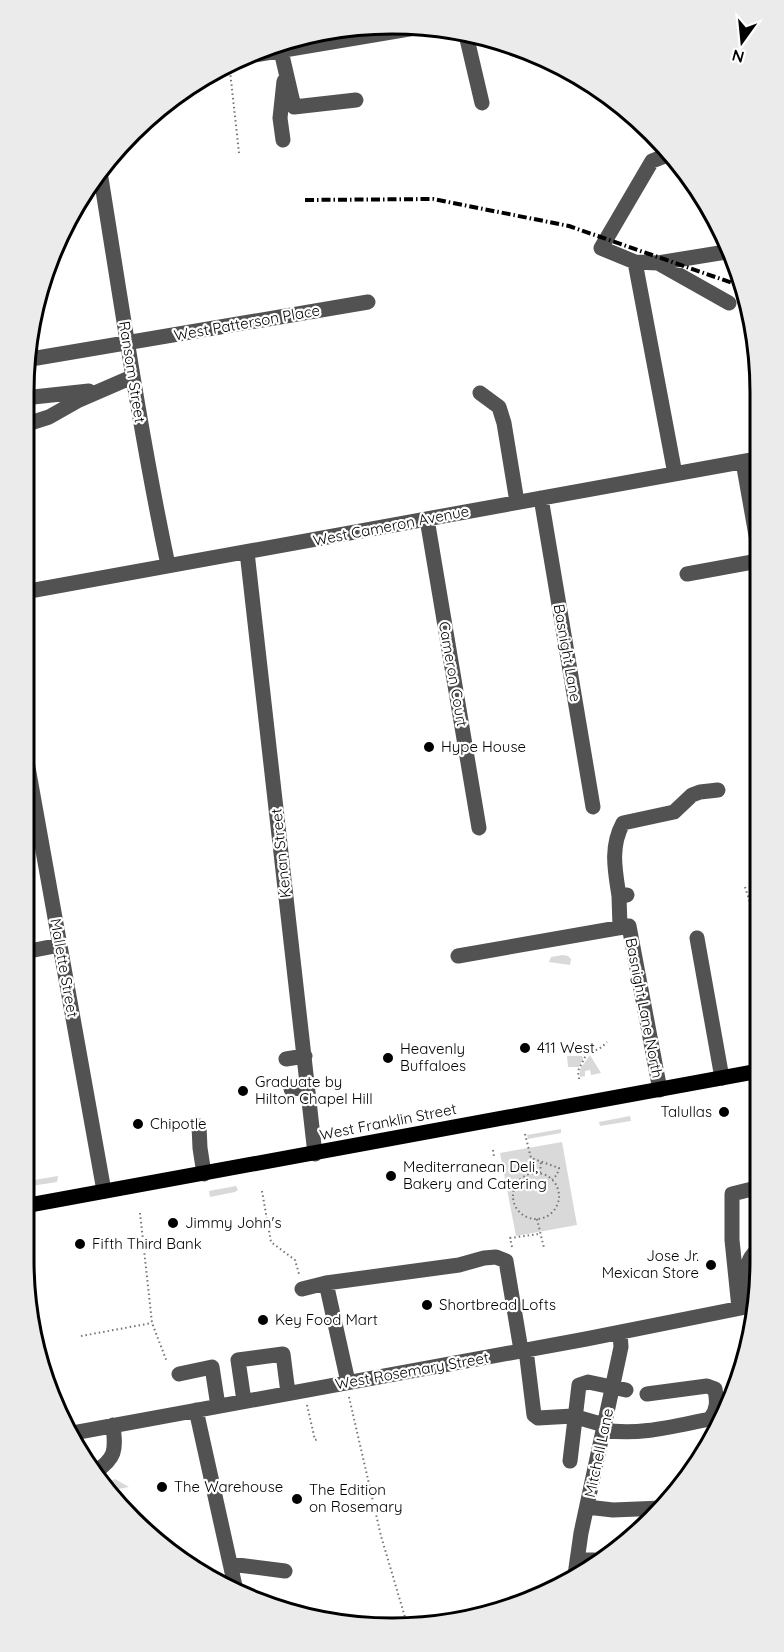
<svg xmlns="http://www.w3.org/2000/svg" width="784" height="1652" viewBox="0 0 784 1652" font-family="Quicksand,sans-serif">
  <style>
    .green { fill: #d9d9d9 }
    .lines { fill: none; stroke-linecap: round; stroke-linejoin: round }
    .path { stroke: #747474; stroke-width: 2; stroke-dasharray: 1.5 3; stroke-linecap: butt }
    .minor { stroke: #525252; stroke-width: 15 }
    .major { stroke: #000; stroke-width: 15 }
    .rail { stroke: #000; stroke-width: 4; stroke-dasharray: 9 3 1.5 3; stroke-linecap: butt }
    .poi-dot { fill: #000; stroke: #fff; stroke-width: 2 }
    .labels { text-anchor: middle; stroke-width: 4.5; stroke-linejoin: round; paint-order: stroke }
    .street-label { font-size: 15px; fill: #000; stroke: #fff }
    .poi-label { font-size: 15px; fill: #000; stroke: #fff; text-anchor: start }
    .rim { fill: none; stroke: #000; stroke-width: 3 }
  </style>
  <rect width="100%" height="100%" fill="#fff"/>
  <path class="green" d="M563,955L568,956L571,959L570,965L549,962L551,957Z
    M590,1055L601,1073L591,1075L590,1070L585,1071V1076L580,1077V1069Z
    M567,1056H582L583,1059L579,1067H568Z
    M630,1116L631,1121L600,1126L599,1122Z
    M561,1129V1133L528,1139L527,1135Z
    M562,1142L577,1225L516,1236L500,1153Z
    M58,1176L57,1182L31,1186L29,1185L28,1181Z
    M236,1186L238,1190L235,1192L210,1197L209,1191Z
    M115,1479L129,1487L107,1491L99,1482H108Z"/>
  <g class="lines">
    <path class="path" d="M230,71L239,153
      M745,887L754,915L759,953
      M578,1052C590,1053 599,1051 607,1042
      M579,1079L578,1071L587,1053
      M525,1134L531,1158L559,1168L557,1175L552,1179
      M493,1150L494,1157
      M540,1173L541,1162
      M513 1196a23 23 0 1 1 46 0a23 23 0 1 1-46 0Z
      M262,1191L271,1242L295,1260L299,1274
      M140,1213L152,1323L167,1362
      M537,1219L544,1248
      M512,1247L510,1238L539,1234
      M81,1336L152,1323
      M349,1397L381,1536L407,1624
      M307,1405L315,1440L318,1439"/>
    <path class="minor" d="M467,39L482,103
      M281,51L294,107L356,100
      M243,57L415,28
      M283,140L280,118L284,81
      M670,154L652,161L601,248L635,262L675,474
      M101,178C122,308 141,437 168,565
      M635,262L658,263L732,251
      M658,263L729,303
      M31,359L368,302
      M480,393L499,407L504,423L517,502
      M24,398L89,391
      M24,425L49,417L79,400L132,377
      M743,462L757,541
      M541,498L593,807
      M427,519L479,828
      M247,552L315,1154
      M687,574L758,561
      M24,592L757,459
      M24,745L104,1191
      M619,896C615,870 610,847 623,823L674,812L692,795L700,792L718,790
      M620,927L619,896L627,895
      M697,938L722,1078
      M24,952L60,945
      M458,956L629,926L660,1090
      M286,1059L305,1056
      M291,1089L308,1087
      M199,1126L200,1148L204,1174
      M326,1283L348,1382
      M302,1289L326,1283L459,1265L484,1258L496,1257L506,1261L521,1350
      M748,1297C746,1280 743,1258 760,1249
      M739,1308L732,1240V1194L760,1187
      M526,1350L534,1415L538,1418L573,1416L604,1425
      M179,1374L212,1367L218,1406
      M244,1401L238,1360L283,1354L288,1393
      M196,1410L235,1586
      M603,1430C640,1436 674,1426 710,1419C718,1409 717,1401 715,1389L707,1386L647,1394
      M73,1433L586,1339L751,1306
      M570,1461L579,1385L588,1382L626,1390
      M94,1473C116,1458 116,1451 113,1425
      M587,1507L613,1510L662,1508
      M577,1560H594
      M230,1564L285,1571
      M575,1575L581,1533L621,1347L620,1332"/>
    <path class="major" d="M24,1206L759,1071"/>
    <path class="rail" d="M305,200L433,199L569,226L741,286"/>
  </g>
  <g class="poi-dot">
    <circle cx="429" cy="747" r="6"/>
    <circle cx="525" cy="1048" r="6"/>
    <circle cx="388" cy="1058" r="6"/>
    <circle cx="243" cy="1091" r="6"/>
    <circle cx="724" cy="1112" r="6"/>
    <circle cx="138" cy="1124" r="6"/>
    <circle cx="391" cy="1176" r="6"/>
    <circle cx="173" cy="1223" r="6"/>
    <circle cx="80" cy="1244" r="6"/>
    <circle cx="711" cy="1265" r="6"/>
    <circle cx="427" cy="1305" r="6"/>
    <circle cx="263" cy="1320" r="6"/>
    <circle cx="162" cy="1487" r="6"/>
    <circle cx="297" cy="1499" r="6"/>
  </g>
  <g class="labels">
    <g class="street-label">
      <text transform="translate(247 323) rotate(-10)" y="5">West Patterson Place</text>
      <text transform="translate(132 372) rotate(81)" y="5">Ransom Street</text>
      <text transform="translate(391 526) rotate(-11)" y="5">West Cameron Avenue</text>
      <text transform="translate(567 653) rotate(80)" y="5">Basnight Lane</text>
      <text transform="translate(453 674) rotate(80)" y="5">Cameron Court</text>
      <text transform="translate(281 853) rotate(-96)" y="5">Kenan Street</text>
      <text transform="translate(64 968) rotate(80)" y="5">Mallette Street</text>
      <text transform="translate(644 1008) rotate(79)" y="5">Basnight Lane North</text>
      <text transform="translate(388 1122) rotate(-11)" y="5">West Franklin Street</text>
      <text transform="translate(412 1371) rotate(-10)" y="5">West Rosemary Street</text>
      <text transform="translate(599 1453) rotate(-78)" y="5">Mitchell Lane</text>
    </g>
    <g class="poi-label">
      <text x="441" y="752">Hype House</text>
      <text x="537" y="1053">411 West</text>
      <text x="400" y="1054">Heavenly<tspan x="400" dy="17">Buffaloes</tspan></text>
      <text x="255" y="1087">Graduate by<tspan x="255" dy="17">Hilton Chapel Hill</tspan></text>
      <text x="712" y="1117" text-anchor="end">Talullas</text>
      <text x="150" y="1129">Chipotle</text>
      <text x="403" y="1172">Mediterranean Deli,<tspan x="403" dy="17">Bakery and Catering</tspan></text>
      <text x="185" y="1228">Jimmy John's</text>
      <text x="92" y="1249">Fifth Third Bank</text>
      <text x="699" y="1261" text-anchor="end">Jose Jr.<tspan x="699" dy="17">Mexican Store</tspan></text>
      <text x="439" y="1310">Shortbread Lofts</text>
      <text x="275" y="1325">Key Food Mart</text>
      <text x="174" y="1492">The Warehouse</text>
      <text x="309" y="1495">The Edition<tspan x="309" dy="17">on Rosemary</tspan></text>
    </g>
  </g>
  <path d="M0 0H784V1652H0ZM392 34H392A358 358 0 0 1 750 392V1260A358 358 0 0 1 392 1618H392A358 358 0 0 1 34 1260V392A358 358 0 0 1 392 34Z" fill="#ebebeb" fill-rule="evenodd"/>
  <path class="rim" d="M392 34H392A358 358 0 0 1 750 392V1260A358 358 0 0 1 392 1618H392A358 358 0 0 1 34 1260V392A358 358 0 0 1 392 34Z"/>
  <g transform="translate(742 42) rotate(195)" stroke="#ffffff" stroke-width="4.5" paint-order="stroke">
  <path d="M0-4.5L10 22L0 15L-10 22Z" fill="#000000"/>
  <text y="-9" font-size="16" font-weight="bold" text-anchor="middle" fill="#000000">N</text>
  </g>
</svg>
